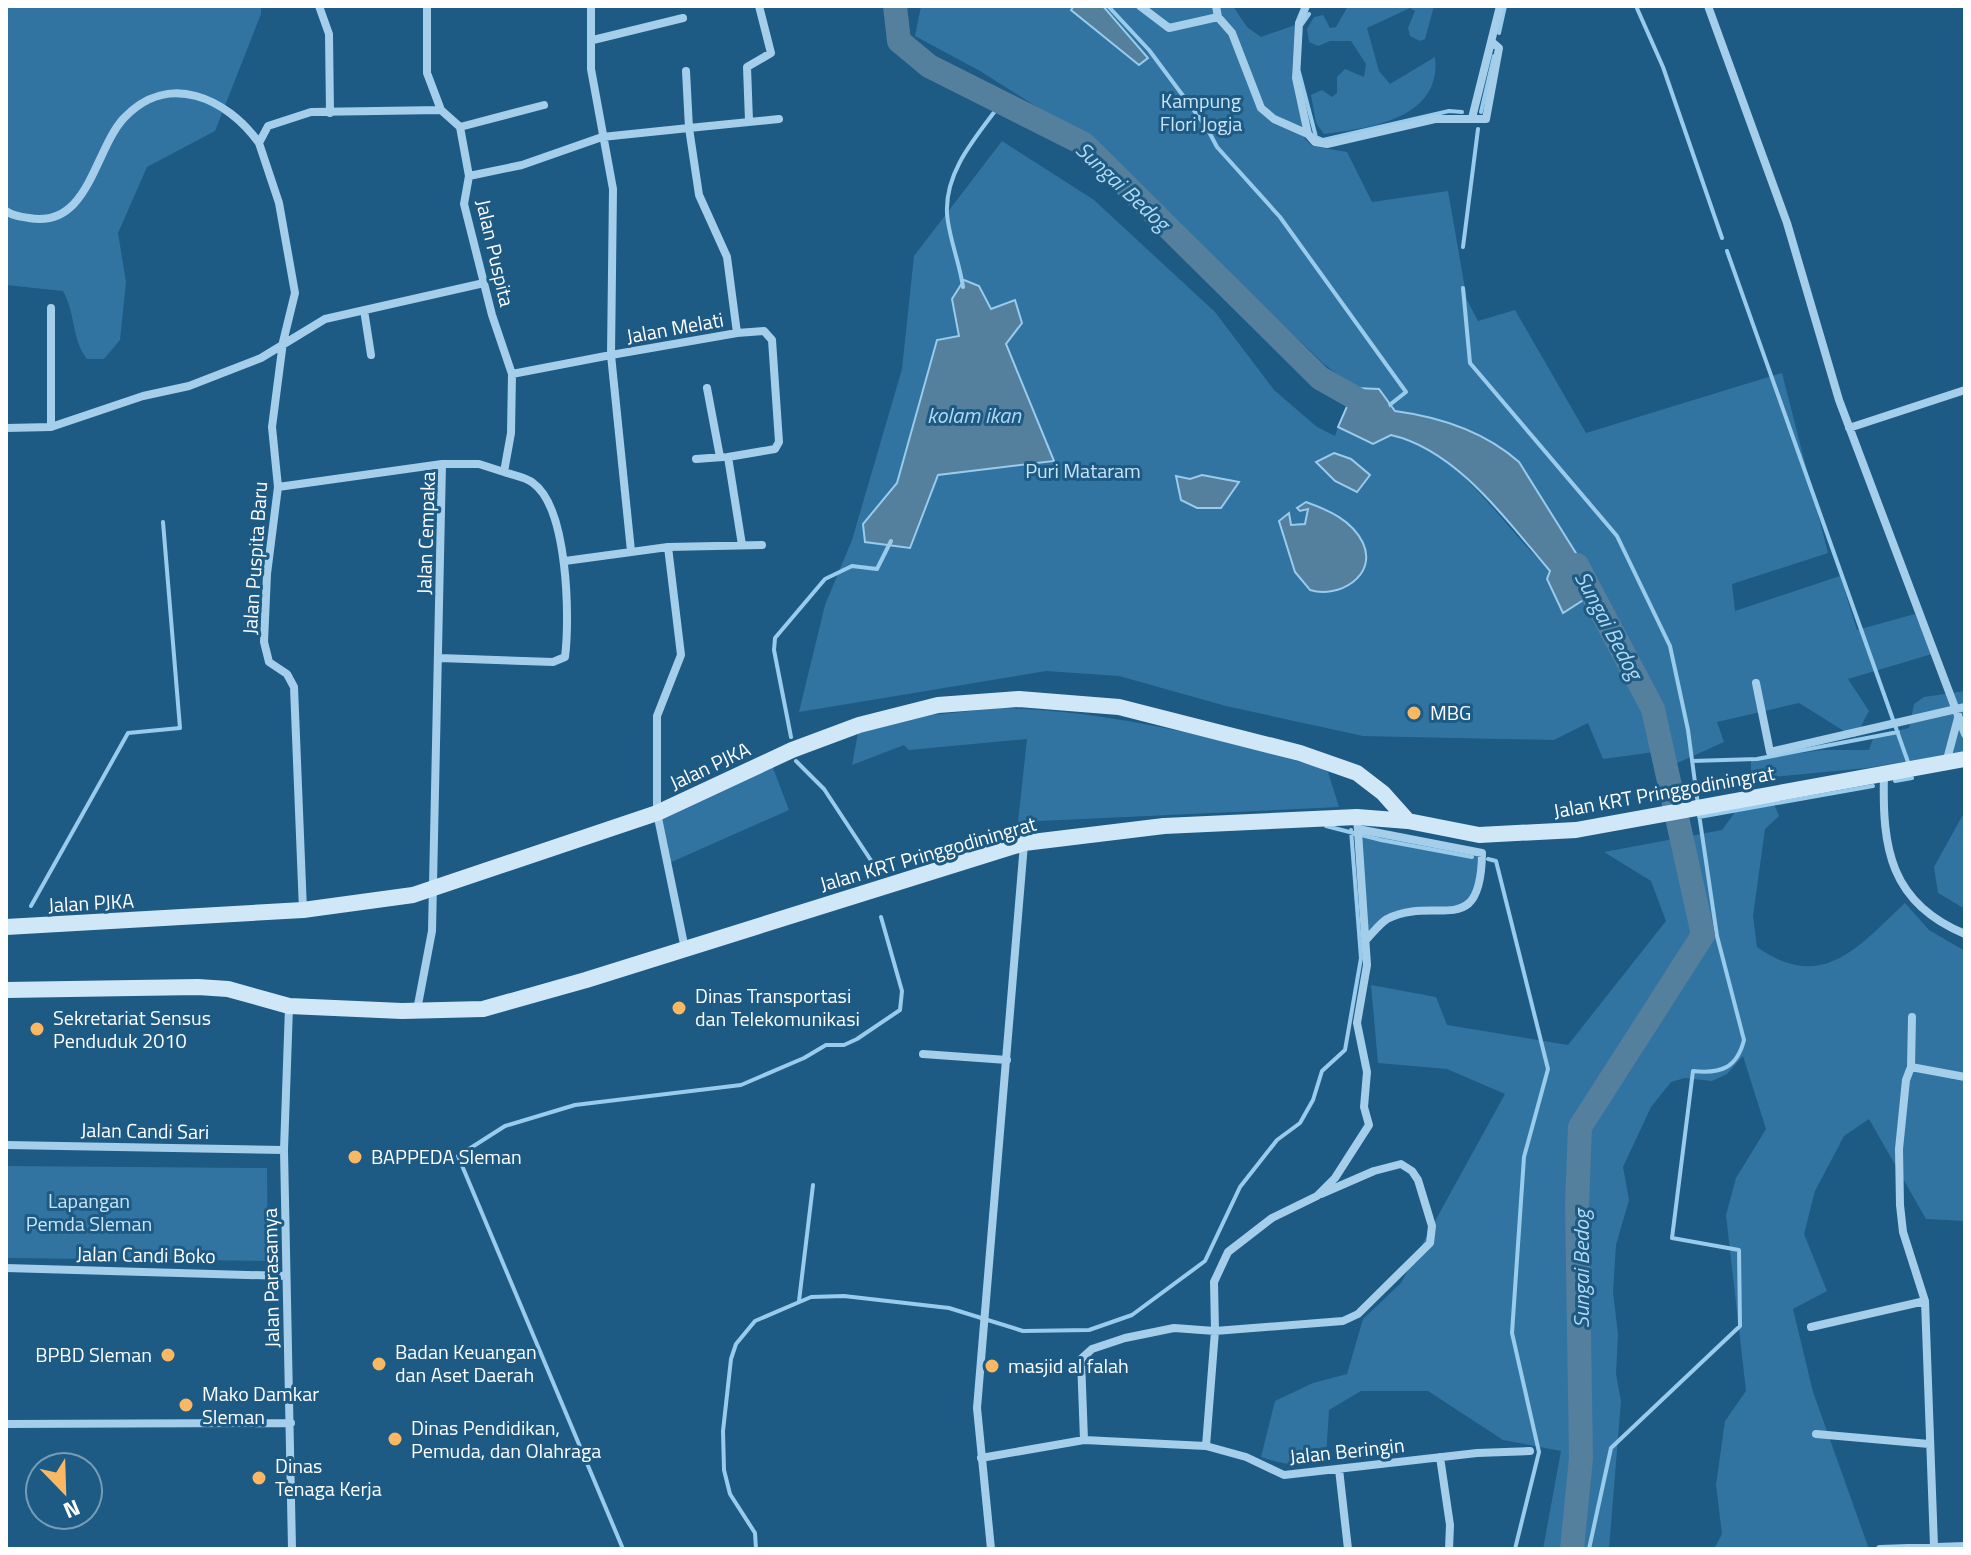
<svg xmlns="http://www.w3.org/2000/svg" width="1971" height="1555" viewBox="0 0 1971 1555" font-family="'Titillium Web',sans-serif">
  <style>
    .green { fill: #3174a2 }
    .water { fill: #547f9d; stroke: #98cbec; stroke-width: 2 }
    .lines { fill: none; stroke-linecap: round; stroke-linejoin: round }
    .stream { stroke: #98cbec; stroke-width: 4 }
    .river { stroke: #547f9d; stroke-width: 24 }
    .street { stroke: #a4ceea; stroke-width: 8 }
    .secondary { stroke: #d0e7f8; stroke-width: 16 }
    .poi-dot { fill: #fab863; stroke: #1d5a84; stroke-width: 3 }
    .labels { text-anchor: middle; stroke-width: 6; stroke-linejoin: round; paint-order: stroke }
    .park-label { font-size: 20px; fill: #c9e5f8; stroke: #1d5a84 }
    .street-label { font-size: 20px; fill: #fff; stroke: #1d5a84 }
    .poi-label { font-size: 20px; fill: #fff; stroke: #1d5a84; text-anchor: start }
    .water-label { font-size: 22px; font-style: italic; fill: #b0d8f2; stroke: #1d5a84 }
  </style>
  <rect width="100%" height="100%" fill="#1d5a84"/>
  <path class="green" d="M6,6H261V14L215,131L147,167L118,233L126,282L120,340L104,359H87C71,338 76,314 63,291L6,285Z
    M921,6H1233L1247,27L1261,37L1295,25L1292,72L1305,139L1312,146L1347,152L1372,202L1448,191L1467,300L1478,321L1515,310L1586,433L1782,373L1828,553L1732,584L1735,611L1840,576L1857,630L1915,614L1932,654L1848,679L1869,711L1855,738L1799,703L1717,722L1724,742L1666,768L1662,751L1603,759L1588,723L1554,740L1363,736L1226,706L1119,676L1046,671L799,712L825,605L852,540L902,369L914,256L1002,141L1094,200L1215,312L1274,390L1317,427L1335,436L1338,427L1373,444L1391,435C1461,451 1498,522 1548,568C1560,579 1583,584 1598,590L1519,462C1485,432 1440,417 1395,411L1379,389L1355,388L1324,364L1097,145L980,71L915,36Z
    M1348,6H1434L1425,39L1420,41L1410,36L1408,28L1415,11L1410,8L1367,28L1379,71L1390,84L1435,57C1442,118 1372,128 1324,134L1316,123L1311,95L1322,90L1332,97L1337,93V77L1345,69L1364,77L1366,64L1351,41H1330L1318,46L1309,42L1307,29L1314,17L1323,15L1330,28L1336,27Z
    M1965,691V752L1867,768L1751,779V760L1822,750H1869L1874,736L1909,728L1914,704L1924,697Z
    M1000,708C1110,711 1209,736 1315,766L1328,772L1339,807L1018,822L1027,739L909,750L904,745L852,765L858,733L932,715Z
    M770,760L789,810L667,864L657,813Z
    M1773,802L1779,816L1765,829L1753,916L1757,947C1822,993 1857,948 1905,903L1929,930L1965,951V1221L1926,1219L1869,1119L1844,1136L1815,1191L1804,1234L1827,1291L1793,1309L1813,1392L1869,1549H1714L1722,1534L1716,1485L1725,1421L1746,1391L1726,1215L1736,1178L1766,1129L1743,1056L1727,1074L1712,1081L1685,1078L1671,1082L1651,1107L1623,1167L1629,1200L1616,1245L1613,1292L1618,1334L1616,1374L1621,1401L1609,1549H1543L1561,1451L1503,1440L1428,1391H1361L1329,1410L1326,1457C1303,1469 1285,1465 1261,1457L1275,1401L1313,1383L1347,1374L1363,1319L1401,1283L1505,1094L1447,1069L1378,1063L1371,985L1436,997L1447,1025L1568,1045L1666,921L1651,881L1604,852L1722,830L1738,808Z
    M1965,811V909L1938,893L1934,867Z
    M1358,832L1478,851L1477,889L1464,906L1384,921L1365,941Z
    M6,1166L267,1168L268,1261L6,1258Z"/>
  <path class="water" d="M1074,6H1103L1148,58L1139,65L1071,10Z
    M964,280L979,286L991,309L1015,300L1022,323L1006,344L1054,461L938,475L910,548L865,542L863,524L897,483L937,340L959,336L952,299Z
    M1355,388L1379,389L1395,411C1440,417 1485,432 1519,462L1599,590L1563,613L1547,579L1550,571C1507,521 1457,450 1391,435L1373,444L1338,427Z
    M1334,453L1351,459L1370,475L1357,492L1335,481L1316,462Z
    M1202,475L1239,482L1221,508H1197L1181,500L1176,476L1190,479Z
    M1306,502C1328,510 1352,520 1363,543C1378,576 1338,599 1310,590L1295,572L1279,521L1289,513L1291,525L1305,524L1308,509L1300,511L1297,508Z"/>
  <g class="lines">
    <path class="stream" d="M1108,6L1149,50L1207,128L1217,147L1280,217L1406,392L1387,407
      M1636,6L1663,67L1722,238
      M1302,24L1309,14
      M1499,33L1505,6
      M1299,72L1316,137L1323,140L1449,111L1462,112
      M1481,112L1494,56
      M1463,247L1478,129
      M1727,251L1908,762
      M963,287C960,264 948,235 947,213C945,170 977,136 1001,103
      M1463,288L1470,363L1617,536L1670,646L1688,730L1698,805
      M791,737L774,650L775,638L825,579L852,566L877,569L891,541
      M796,761L824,789L872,862
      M1692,761L1757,759L1898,732
      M1895,781L1912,778
      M1699,817L1873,786
      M1326,826L1381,840L1472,857
      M1488,859L1496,861L1548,1069L1524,1157L1512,1333L1539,1452L1515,1549
      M31,906L128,733L180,728L163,522
      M799,1301L813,1185
      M623,1549L458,1156L505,1126L575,1105L741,1085L804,1058L826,1045H844L857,1039L900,1010L902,991L881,917
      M756,1549L755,1533L730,1494L724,1470L723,1431L731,1359L736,1344L755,1321L811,1297L844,1296L949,1308L1023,1331L1089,1330L1132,1315L1205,1261L1240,1187L1277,1140L1300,1123L1313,1100L1322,1071L1345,1050L1361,958L1351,830
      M1589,1549L1611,1448L1740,1326L1739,1250L1672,1238L1693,1071C1721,1074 1737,1068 1744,1040L1717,936L1699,814"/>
    <path class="river" d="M895,6L899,41L929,66L1084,144L1320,378L1378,411
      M1572,1549L1581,1458L1577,1205L1580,1127L1703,935L1653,709L1577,565"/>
    <path class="street" d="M319,6L329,34L330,113
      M427,6V73L441,110L460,127L469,176L464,204L492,315L512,374
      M1140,6L1169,28L1218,17
      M1216,6L1218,17L1232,33L1261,108L1274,119L1308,134
      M1306,6L1299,23L1296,78L1308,134L1315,142L1327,144L1435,119H1486L1499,48L1492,42
      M1708,6L1787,223L1839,400L1965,734
      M593,40L683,18
      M686,71L689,128L779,119
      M1472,118L1500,6
      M749,121L747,67L771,53L759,6
      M460,127L544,105
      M469,176L522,165L602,137L689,128L699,195L727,257L737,333L611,355L631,551
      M6,211C13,216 21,217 29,218C89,229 94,150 124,118C168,71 227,98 259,143
      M51,308V427
      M364,310L371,355
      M737,333L764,331L772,340L779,442L775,449L728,457L742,545
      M707,388L720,457
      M6,428L51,427L143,396L189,386L261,358L325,319L484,283
      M1849,428L1965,390
      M696,459L723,457
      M278,487L442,464
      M668,547L762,545
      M565,561L668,547L681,655L657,716V813L685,949
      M440,658L553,662L565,657C570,618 568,508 533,483C526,477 512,475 504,472
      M1756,683L1770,752L1965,707
      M1946,763L1958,718
      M1884,775C1882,848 1890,903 1965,934
      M1358,829L1482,853C1481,942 1436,894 1387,919C1379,924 1372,934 1365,941
      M303,910L294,687L287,674L269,662L264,642L267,574L278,487L272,427L283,342L295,293L279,203L259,143L268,126L311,112L441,110
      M289,1007L284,1150L292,1549
      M417,1010L432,931L442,464H479L504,472L511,433L512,374L611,355L613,189L591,69V6
      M923,1054L1007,1060
      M1911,1067L1912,1017
      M6,1145L284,1150
      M6,1268L286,1276
      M1811,1327L1925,1301
      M6,1424L291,1423
      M1816,1434L1929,1444
      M1084,1440L1081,1359L1092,1349L1125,1338L1174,1328L1215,1331L1343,1321L1358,1314L1430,1243L1432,1226L1418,1180L1412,1171L1401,1164L1374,1171L1321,1194
      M1206,1446L1215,1331L1214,1282L1228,1252L1272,1218L1317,1196L1335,1178L1369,1125L1364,1107L1367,1072L1357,1023L1367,965L1357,817
      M1440,1457L1450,1525L1449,1549
      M981,1458L1084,1440L1206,1446L1246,1457L1284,1475L1477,1453L1530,1451
      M1339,1469L1348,1549
      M1934,1546L1925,1301L1903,1232L1900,1205L1899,1149L1906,1080L1911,1067L1965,1077
      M991,1549L977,1408L1024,844
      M1880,1549L1965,1546"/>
    <path class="secondary" d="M6,927L303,910L413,895L657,813L792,750L859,725L938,705L1019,699L1119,707L1300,753L1357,773L1383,793L1408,821
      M6,990L198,987L228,989L289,1006L402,1011L483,1009L586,980L1024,843L1164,826L1357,817L1408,821L1479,835L1576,830L1965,759"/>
  </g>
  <g class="poi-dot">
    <circle cx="1414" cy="713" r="8"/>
    <circle cx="679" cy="1008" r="8"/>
    <circle cx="37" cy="1029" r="8"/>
    <circle cx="355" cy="1157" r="8"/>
    <circle cx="168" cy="1355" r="8"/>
    <circle cx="379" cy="1364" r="8"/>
    <circle cx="992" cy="1366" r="8"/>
    <circle cx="186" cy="1405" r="8"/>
    <circle cx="395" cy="1439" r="8"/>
    <circle cx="259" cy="1478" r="8"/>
  </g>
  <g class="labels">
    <g class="park-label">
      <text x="1201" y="108">Kampung<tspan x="1201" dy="23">Flori Jogja</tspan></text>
      <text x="1083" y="478">Puri Mataram</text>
      <text x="89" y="1208">Lapangan<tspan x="89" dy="23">Pemda Sleman</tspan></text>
    </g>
    <g class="street-label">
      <text transform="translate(495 253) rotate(77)" y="7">Jalan Puspita</text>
      <text transform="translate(675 328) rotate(-10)" y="7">Jalan Melati</text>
      <text transform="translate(426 533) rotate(-88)" y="7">Jalan Cempaka</text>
      <text transform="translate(255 558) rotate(-86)" y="7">Jalan Puspita Baru</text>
      <text transform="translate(710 766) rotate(-25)" y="7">Jalan PJKA</text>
      <text transform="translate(1664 792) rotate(-10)" y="7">Jalan KRT Pringgodiningrat</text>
      <text transform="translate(928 854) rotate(-16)" y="7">Jalan KRT Pringgodiningrat</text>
      <text transform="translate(91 903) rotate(-3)" y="7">Jalan PJKA</text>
      <text transform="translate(145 1131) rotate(1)" y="7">Jalan Candi Sari</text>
      <text transform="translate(146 1255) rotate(1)" y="7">Jalan Candi Boko</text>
      <text transform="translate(271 1278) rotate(-91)" y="7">Jalan Parasamya</text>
      <text transform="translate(1347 1451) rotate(-6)" y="7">Jalan Beringin</text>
    </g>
    <g class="poi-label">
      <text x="1430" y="720">MBG</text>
      <text x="695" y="1003">Dinas Transportasi<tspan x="695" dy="23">dan Telekomunikasi</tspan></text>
      <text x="53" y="1025">Sekretariat Sensus<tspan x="53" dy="23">Penduduk 2010</tspan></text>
      <text x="371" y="1164">BAPPEDA Sleman</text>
      <text x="395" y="1359">Badan Keuangan<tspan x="395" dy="23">dan Aset Daerah</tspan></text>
      <text x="152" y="1362" text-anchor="end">BPBD Sleman</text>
      <text x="1008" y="1373">masjid al falah</text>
      <text x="202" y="1401">Mako Damkar<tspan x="202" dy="23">Sleman</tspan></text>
      <text x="411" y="1435">Dinas Pendidikan,<tspan x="411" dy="23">Pemuda, dan Olahraga</tspan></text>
      <text x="275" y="1473">Dinas<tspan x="275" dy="23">Tenaga Kerja</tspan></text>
    </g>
    <g class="water-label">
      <text transform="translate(1123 186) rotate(43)" y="8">Sungai Bedog</text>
      <text x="974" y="423">kolam ikan</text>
      <text transform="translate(1609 625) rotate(62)" y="8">Sungai Bedog</text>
      <text transform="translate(1581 1269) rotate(-90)" y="8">Sungai Bedog</text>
    </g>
  </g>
  <rect width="1971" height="1555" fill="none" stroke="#ffffff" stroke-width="16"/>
  <g transform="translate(64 1491) rotate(157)"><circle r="38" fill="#1d5a84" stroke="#779cb5" stroke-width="2"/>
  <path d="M0-6L14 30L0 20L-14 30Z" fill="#fab863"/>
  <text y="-12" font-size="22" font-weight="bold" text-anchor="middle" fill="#ffffff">N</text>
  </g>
</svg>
